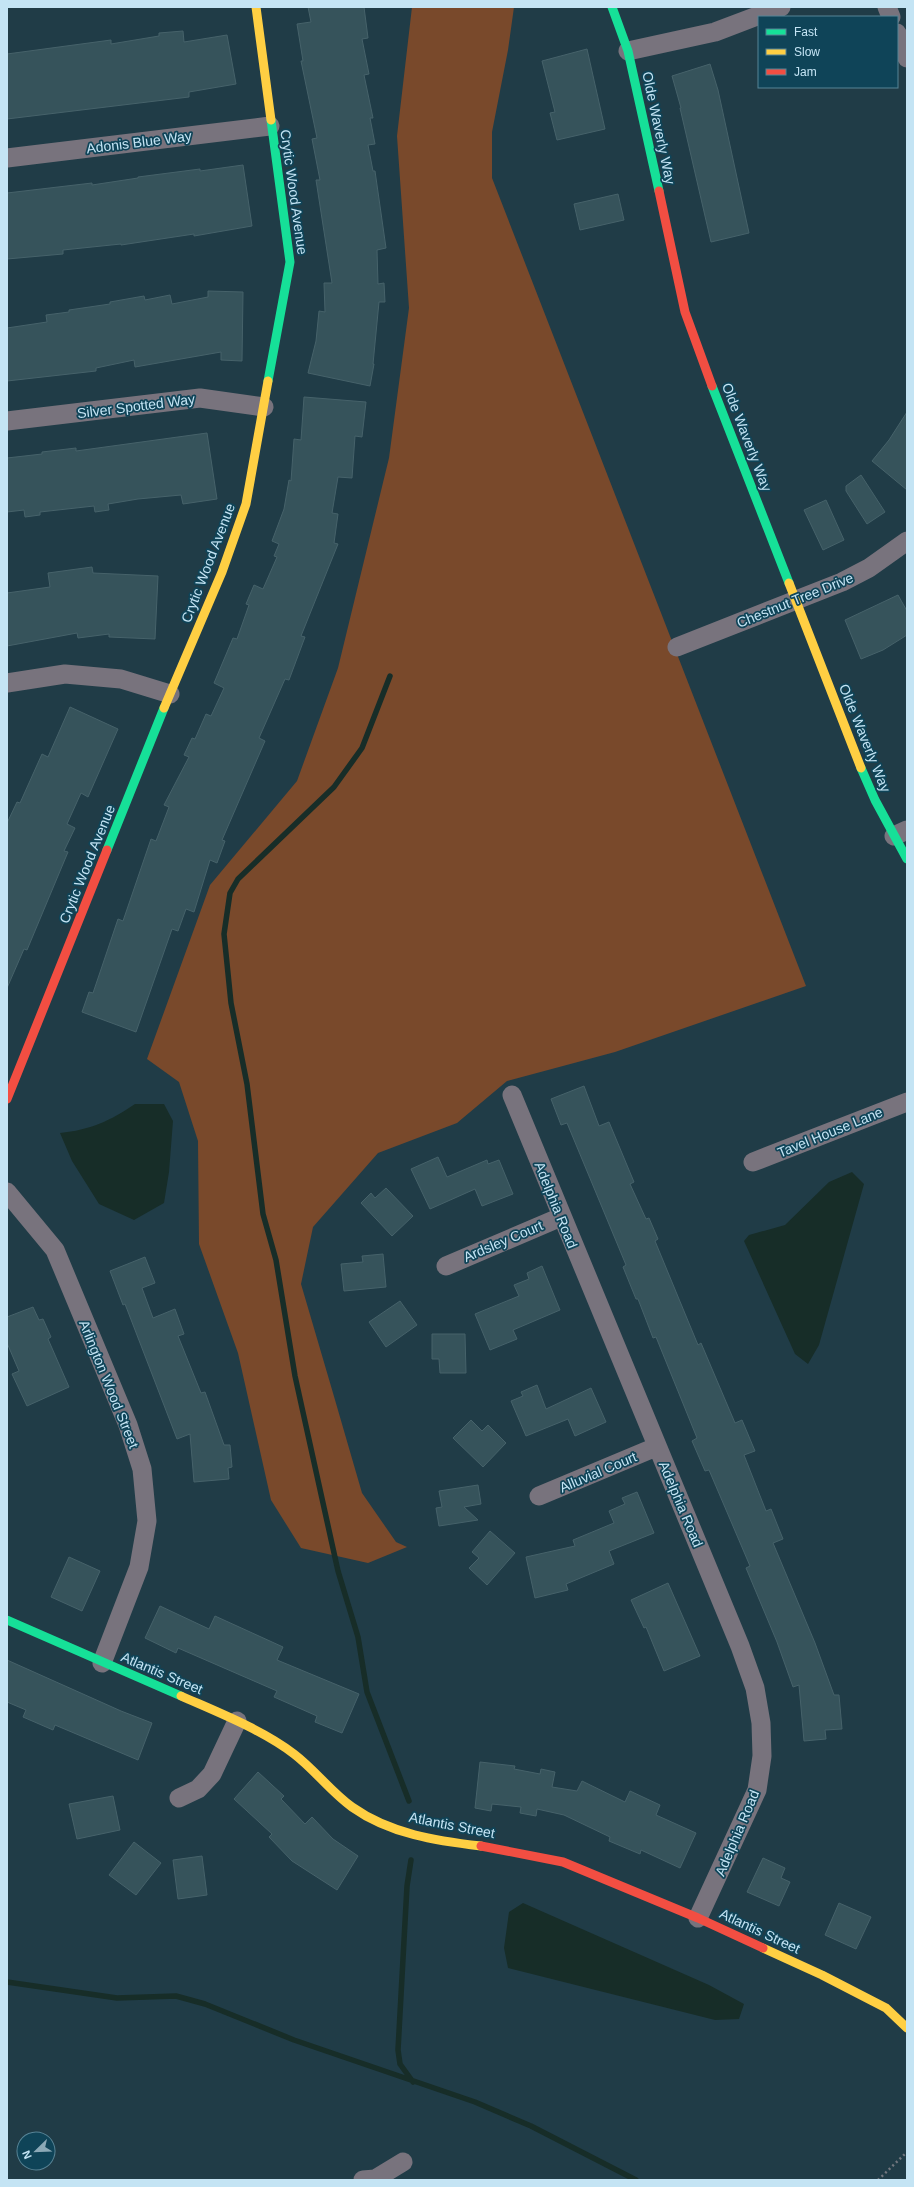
<svg xmlns="http://www.w3.org/2000/svg" width="914" height="2187" viewBox="0 0 914 2187" font-family="Arial,sans-serif">
  <style>
    .green { fill: #79492b }
    .water { fill: #172d28 }
    .lines { fill: none; stroke-linecap: round; stroke-linejoin: round }
    .stream { stroke: #172d28; stroke-width: 5.5 }
    .building { fill: #36535b; stroke: #46626a }
    .path { stroke: #72777f; stroke-width: 2.5; stroke-dasharray: 2 3; stroke-linecap: butt }
    .street { stroke: #78737d; stroke-width: 19 }
    .fast { stroke: #16e098; stroke-width: 9 }
    .slow { stroke: #ffcf43; stroke-width: 9 }
    .jam { stroke: #f24e42; stroke-width: 9 }
    .labels { text-anchor: middle; stroke-width: 3.5; stroke-linejoin: round; paint-order: stroke }
    .street-label { font-size: 14px; fill: #c4e4f4; stroke: #0f4458 }
  </style>
  <rect width="100%" height="100%" fill="#203c47"/>
  <path class="green" d="M412,7H514L508,50L492,132V178L806,986L615,1052L507,1081L457,1123L378,1153L313,1227L301,1284L333,1393L362,1493L396,1542L407,1547L368,1563L301,1548L271,1500L238,1353L199,1244L198,1141L179,1082L147,1059L210,885L297,781L338,668L389,458L409,308L397,136Z"/>
  <path class="water" d="M135,1104H164L173,1121L169,1172L164,1203L134,1220L99,1204L72,1161L60,1133C90,1130 110,1121 135,1104Z
    M852,1172L864,1184L819,1345L808,1364L795,1354L744,1241L749,1235L785,1225L829,1182Z
    M523,1903L709,1985L744,2004L739,2019L715,2020L508,1968L504,1948L509,1912Z"/>
  <g class="lines">
    <path class="stream" d="M390,676L362,748L334,787L238,879L230,893L224,934L231,1003L247,1084L263,1214L276,1260L295,1376L338,1571L358,1637L367,1692L409,1801
      M411,1860L407,1886L398,2050L400,2064L413,2082
      M7,1982L117,1998L176,1996L205,2004L294,2040L475,2102L531,2126L636,2180"/>
  </g>
  <path class="building" d="M308,7H364L368,38L362,39L369,74L364,75L373,118H370L375,144L368,145L373,171H375L386,248L377,250L378,284L384,283L385,302H379L373,364H374L370,386L308,373L316,341L319,311L325,312L324,283H332L316,180H320L312,139L317,138L301,61H303L297,24L311,22Z
    M183,31L184,42L227,35L236,84L189,92V97L7,119V54L111,40V44L159,36V33Z
    M587,49L605,129L557,140L550,113L555,112L542,61Z
    M710,64L718,90L749,233L711,242L680,108H681L672,76Z
    M243,165L252,226L194,236V234L121,245V244L63,250V254L7,259V193L92,183V185L138,178V177L200,169V171Z
    M618,194L624,220L580,230L574,204Z
    M208,291L243,292L242,361L221,360V352L135,367L134,360L96,368V371L7,381V328L47,322L46,315L69,312V310L110,304V302L144,296L145,300L170,295L172,304L208,297Z
    M304,397L366,402L362,437L355,436L352,478L338,477L332,513L338,514L334,543L338,544L301,636L305,637L289,680L285,679L259,738L265,741L222,840L225,841L217,863L210,860L194,912L186,909L178,931L172,929L136,1032L82,1012L89,992L93,993L118,919L123,921L151,839L156,841L169,807L164,805L189,757L184,755L192,738L195,739L206,714L211,716L224,688L214,683L233,638L237,639L249,605L246,604L254,585L263,589L277,557L274,556L279,544L272,541L284,509L289,480L291,481L294,439L301,440Z
    M907,412V490L872,461L889,440Z
    M207,433L217,499L183,504L181,495L138,499L108,504L109,510L95,512L94,506L40,512V515L25,517L24,510L7,512V458L42,454V452L76,448V451Z
    M861,475L885,512L867,524L846,491V486Z
    M826,500L844,540L823,550L804,510Z
    M92,567L93,573L158,576L155,639L109,637V634L78,638L77,633L7,646V593L50,587L48,573Z
    M898,595L907,611V635L883,650L861,659L845,620Z
    M70,707L118,729L88,797L81,793L67,824L75,828L64,851L68,852L27,950L24,949L7,988V823L17,802L20,803L42,754L48,757Z
    M584,1086L599,1126L609,1122L634,1182L630,1184L646,1219L649,1218L658,1239L655,1241L698,1345L701,1343L735,1423L742,1420L755,1451L744,1455L766,1511L771,1509L783,1539L773,1543L815,1643L834,1695H839L842,1729L825,1730L826,1739L804,1741L799,1685L793,1687L777,1642L746,1568L750,1566L709,1470L705,1471L692,1441L697,1438L656,1337L653,1338L638,1299H636L623,1267L626,1265L567,1123L561,1125L551,1099Z
    M438,1157L447,1177L487,1160L488,1164L499,1160L513,1194L482,1206L475,1189L430,1209L411,1169Z
    M386,1188L413,1216L392,1236L361,1203L371,1193L375,1198Z
    M383,1254L386,1287L344,1291L341,1264L363,1262L362,1256Z
    M145,1257L155,1283L142,1288L153,1318L175,1309L184,1334L178,1336L201,1393L205,1392L224,1445H230L232,1467L228,1468L229,1479L194,1482L190,1434L177,1439L125,1304L123,1305L110,1271Z
    M542,1266L560,1310L513,1330L517,1339L490,1350L475,1314L519,1296L514,1285L529,1279L527,1273Z
    M400,1301L417,1325L386,1347L369,1322Z
    M33,1307L39,1320L43,1319L51,1337L48,1339L69,1387L27,1406L12,1374L19,1371L7,1343V1317Z
    M432,1334H465L466,1373H440L439,1359H432Z
    M537,1385L546,1409L591,1388L606,1422L575,1436L568,1419L526,1436L511,1401L523,1396L521,1392Z
    M471,1420L482,1431L488,1425L506,1443L483,1467L453,1438Z
    M478,1485L481,1504L464,1507L478,1520L439,1526L436,1508L442,1507L439,1491Z
    M637,1492L654,1533L609,1551L614,1564L566,1584L568,1590L535,1598L526,1557L575,1546L573,1540L614,1523L609,1511L625,1504L622,1498Z
    M490,1531L515,1553L487,1585L469,1568L479,1558L472,1552Z
    M69,1557L100,1571L82,1611L51,1597Z
    M668,1583L700,1656L664,1671L646,1627L644,1628L631,1600Z
    M160,1606L209,1629L215,1616L283,1647L277,1660L359,1694L342,1733L315,1722L317,1716L274,1697L277,1691L178,1648L176,1653L145,1638Z
    M7,1660L121,1711L152,1723L138,1760L55,1725L53,1730L23,1717L26,1710L7,1702Z
    M480,1762L515,1766L514,1769L540,1774L541,1769L555,1772L552,1787L577,1791L582,1781L625,1802L630,1791L660,1805L656,1815L696,1833L680,1868L641,1850L640,1854L609,1841L610,1837L564,1815L537,1809L536,1816L520,1813L521,1807L492,1804L491,1811L475,1808Z
    M258,1772L284,1796L281,1799L305,1824L312,1817L333,1839L358,1856L337,1890L292,1861L269,1837L272,1834L234,1799Z
    M113,1796L120,1830L77,1839L69,1804Z
    M134,1842L161,1863L136,1895L109,1875Z
    M202,1856L207,1895L178,1899L173,1860Z
    M763,1858L785,1868L781,1878L790,1882L779,1906L747,1892Z
    M839,1903L871,1917L856,1949L825,1935Z"/>
  <g class="lines">
    <path class="path" d="M878,2180L907,2152"/>
    <path class="street" d="M887,7L891,17
      M897,33L907,58
      M628,51L715,32L781,7
      M7,158L270,126
      M7,421L200,398L264,407
      M677,647L842,582L869,568L907,541
      M7,683L65,674L121,679L170,694
      M894,836L907,830
      M512,1095L740,1646L755,1688L761,1723L762,1756L757,1790L698,1918
      M753,1162L907,1102
      M7,1192L55,1250L128,1425L142,1469L147,1521L139,1567L102,1663
      M446,1266L561,1217
      M539,1496L656,1447
      M179,1798L198,1789L212,1774L237,1721
      M363,2180L375,2179L403,2162"/>
    <path class="fast" d="M612,7L628,51L659,191
      M268,381L290,262L271,120
      M712,386L789,583
      M861,768L875,800L907,859
      M107,850L164,708
      M7,1620L181,1696"/>
    <path class="slow" d="M256,7L271,120
      M789,583L861,768
      M164,708L222,572L246,504L268,381
      M181,1696C217,1712 263,1730 294,1754C315,1770 331,1792 352,1807C390,1834 437,1841 481,1846
      M763,1948L822,1975L886,2008L907,2028"/>
    <path class="jam" d="M659,191L685,312L712,386
      M7,1099L107,850
      M481,1846L563,1862L698,1918L763,1948"/>
  </g>
  <g class="labels">
    <g class="street-label">
      <text transform="translate(659 128) rotate(78)" y="5">Olde Waverly Way</text>
      <text transform="translate(139 142) rotate(-7)" y="5">Adonis Blue Way</text>
      <text transform="translate(294 192) rotate(82)" y="5">Crytic Wood Avenue</text>
      <text transform="translate(136 406) rotate(-7)" y="5">Silver Spotted Way</text>
      <text transform="translate(747 437) rotate(69)" y="5">Olde Waverly Way</text>
      <text transform="translate(208 563) rotate(-69)" y="5">Crytic Wood Avenue</text>
      <text transform="translate(795 600) rotate(-22)" y="5">Chestnut Tree Drive</text>
      <text transform="translate(865 738) rotate(68)" y="5">Olde Waverly Way</text>
      <text transform="translate(87 864) rotate(-68)" y="5">Crytic Wood Avenue</text>
      <text transform="translate(830 1132) rotate(-22)" y="5">Tavel House Lane</text>
      <text transform="translate(556 1205) rotate(68)" y="5">Adelphia Road</text>
      <text transform="translate(503 1241) rotate(-23)" y="5">Ardsley Court</text>
      <text transform="translate(109 1384) rotate(68)" y="5">Arlington Wood Street</text>
      <text transform="translate(598 1472) rotate(-23)" y="5">Alluvial Court</text>
      <text transform="translate(681 1504) rotate(67)" y="5">Adelphia Road</text>
      <text transform="translate(162 1673) rotate(23)" y="5">Atlantis Street</text>
      <text transform="translate(452 1825) rotate(11)" y="5">Atlantis Street</text>
      <text transform="translate(737 1833) rotate(-67)" y="5">Adelphia Road</text>
      <text transform="translate(760 1931) rotate(25)" y="5">Atlantis Street</text>
    </g>
  </g>
  <rect width="914" height="2187" fill="none" stroke="#c4e4f4" stroke-width="16"/>
  <rect x="758" y="16" width="140" height="72" fill="#0f4458" stroke="#578496"/>
  <rect x="766" y="29" width="20" height="6" fill="#16e098" stroke="#578496"/>
  <text x="794" y="36" font-size="12" fill="#c4e4f4">Fast</text>
  <rect x="766" y="49" width="20" height="6" fill="#ffcf43" stroke="#578496"/>
  <text x="794" y="56" font-size="12" fill="#c4e4f4">Slow</text>
  <rect x="766" y="69" width="20" height="6" fill="#f24e42" stroke="#578496"/>
  <text x="794" y="76" font-size="12" fill="#c4e4f4">Jam</text>
  <g transform="translate(36 2151) rotate(247)"><circle r="19" fill="#0f4458" stroke="#578496"/>
  <path d="M0-3L7 15L0 10L-7 15Z" fill="#8ba9b7"/>
  <text y="-6" font-size="11" font-weight="bold" text-anchor="middle" fill="#c4e4f4">N</text>
  </g>
</svg>
